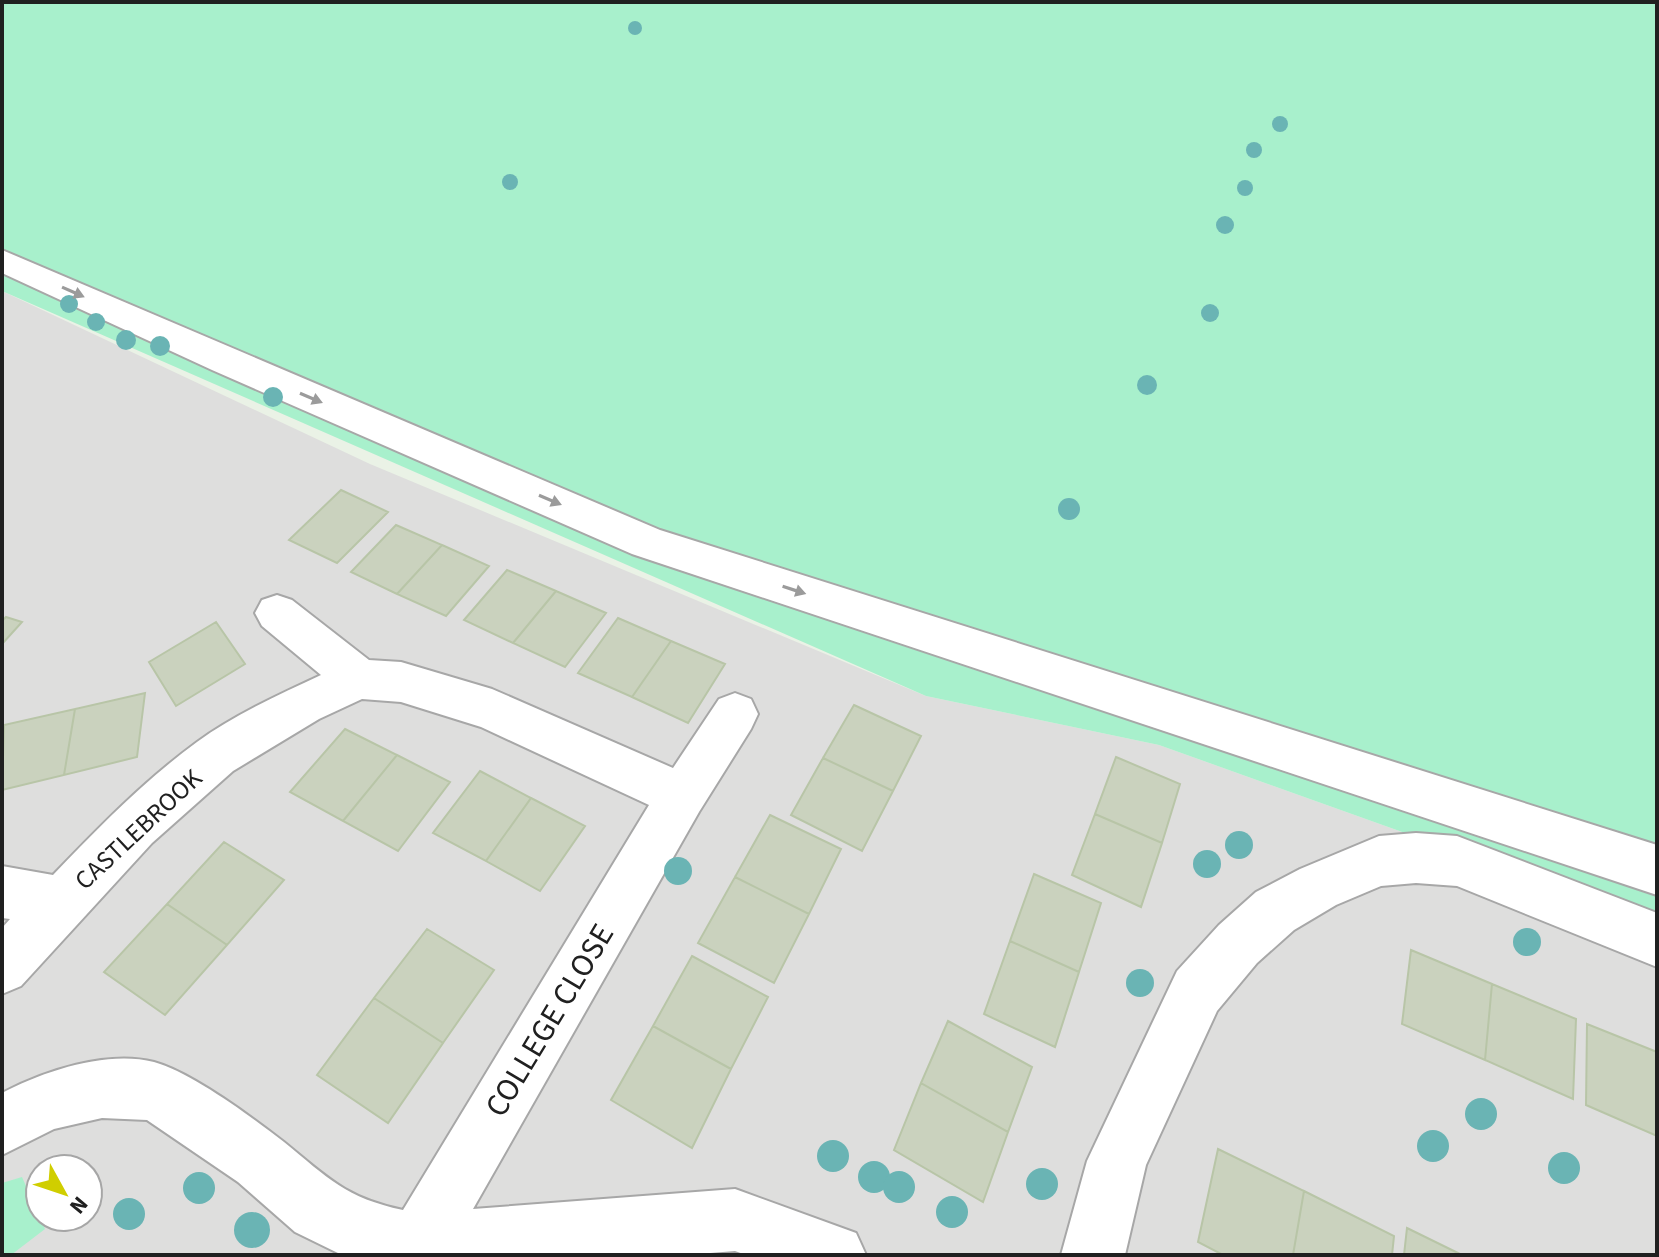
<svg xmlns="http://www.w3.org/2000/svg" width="1659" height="1257" viewBox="0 0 1659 1257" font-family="'Source Sans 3',sans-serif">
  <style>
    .residential { fill: #dededd; fill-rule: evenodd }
    .grass { fill: #a8f0cc }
    .building { fill: #cad2be; stroke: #b8c5a7; stroke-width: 2 }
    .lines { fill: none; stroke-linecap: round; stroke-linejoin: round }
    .minor-casing { stroke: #a7a7a7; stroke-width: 4 }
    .minor { fill: #fff; fill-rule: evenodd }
    .tree { fill: #6ab4b4 }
    .oneway { fill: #9b9b9b }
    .labels { text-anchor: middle; stroke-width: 8; stroke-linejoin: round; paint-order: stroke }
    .street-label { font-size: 26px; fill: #202020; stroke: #fff }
    .near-street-label { font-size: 32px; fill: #202020; stroke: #fff }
  </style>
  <rect width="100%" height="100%" fill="#eaf2e6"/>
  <path class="residential" d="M2,291L370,464L926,696L1159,745L1657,923V1255H2ZM40,1169H88V1217H40Z"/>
  <path class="grass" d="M2,2H1657V923L1159,745L926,696L2,291Z
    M22,1177L45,1229L11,1255H2V1183Z"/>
  <path class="building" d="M341,490L388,512L337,563L289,540Z
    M396,525L442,545L397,594L351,572Z
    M442,545L489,566L446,616L397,594Z
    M507,570L556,591L513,643L464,620Z
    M556,591L606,613L565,667L513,643Z
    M6,617L22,622L3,643L2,621Z
    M618,618L671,641L632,697L578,673Z
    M216,622L245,664L176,706L149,662Z
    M671,641L725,664L688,723L632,697Z
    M145,693L137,757L64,775L75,709Z
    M854,705L921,736L893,791L823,758Z
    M75,709L64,775L2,790L4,725Z
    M345,729L397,755L343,821L290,792Z
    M397,755L450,782L398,851L343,821Z
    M1116,757L1180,784L1162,843L1095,814Z
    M823,758L893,791L862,851L791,815Z
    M480,771L531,798L486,861L433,833Z
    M531,798L585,826L540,891L486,861Z
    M1095,814L1162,843L1141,907L1072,875Z
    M770,815L841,849L809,914L735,877Z
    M224,842L284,880L227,945L167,904Z
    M1034,874L1101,903L1079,972L1010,941Z
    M735,877L809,914L774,983L698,943Z
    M167,904L227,945L165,1015L104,972Z
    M427,929L494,970L443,1043L374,998Z
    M1010,941L1079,972L1055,1047L984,1014Z
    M1411,950L1492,984L1485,1060L1402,1024Z
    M692,956L768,997L731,1069L653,1026Z
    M1492,984L1576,1019L1573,1099L1485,1060Z
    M374,998L443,1043L388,1123L317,1075Z
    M948,1021L1032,1067L1008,1132L921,1083Z
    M1587,1024L1657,1052V1136L1586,1105Z
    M653,1026L731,1069L692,1148L611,1100Z
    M921,1083L1008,1132L983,1202L894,1150Z
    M1218,1149L1304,1191L1293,1255H1223L1198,1242Z
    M1304,1191L1394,1236L1392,1255H1293Z
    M1407,1228L1462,1255H1404Z"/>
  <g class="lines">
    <g class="minor-casing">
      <path id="minor" d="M2,250L660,530L1657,845V895L632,554L212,370L2,273Z
        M277,595L292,600L369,660L401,662L492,689L673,768L719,699L735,693L751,699L758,714L751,729L699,812L473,1209L735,1189L856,1233L866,1255H746L735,1251L686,1255H342L295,1232L238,1182L147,1120L102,1118L54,1129L2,1155V1093C44,1071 107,1050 154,1062C191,1072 253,1118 284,1142C328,1178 346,1198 403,1210L649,805L481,727L401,702L362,699L319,719L233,771L152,843L21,986L2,994V928L10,919L2,918V866L53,875C99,827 144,781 197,742C234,715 280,694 321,675L262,626L255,613L262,600Z
        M1416,833L1457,836L1657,913V967L1457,886L1416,883L1381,886L1336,905L1294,930L1257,963L1217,1011L1146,1165L1125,1255H1061L1087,1161L1177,971L1219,925L1256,892L1300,869L1379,836Z"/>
    </g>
    <use href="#minor" class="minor"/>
  </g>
  <g class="tree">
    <circle cx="635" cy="28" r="7"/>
    <circle cx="1280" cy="124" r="8"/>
    <circle cx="1254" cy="150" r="8"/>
    <circle cx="510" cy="182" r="8"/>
    <circle cx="1245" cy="188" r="8"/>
    <circle cx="1225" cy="225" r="9"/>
    <circle cx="69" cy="304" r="9"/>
    <circle cx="1210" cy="313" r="9"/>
    <circle cx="96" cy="322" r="9"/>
    <circle cx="126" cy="340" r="10"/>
    <circle cx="160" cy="346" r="10"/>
    <circle cx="1147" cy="385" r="10"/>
    <circle cx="273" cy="397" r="10"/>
    <circle cx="1069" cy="509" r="11"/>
    <circle cx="1239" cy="845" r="14"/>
    <circle cx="1207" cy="864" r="14"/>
    <circle cx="678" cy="871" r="14"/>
    <circle cx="1527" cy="942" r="14"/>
    <circle cx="1140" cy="983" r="14"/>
    <circle cx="1481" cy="1114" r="16"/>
    <circle cx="1433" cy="1146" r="16"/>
    <circle cx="833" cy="1156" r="16"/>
    <circle cx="1564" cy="1168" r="16"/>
    <circle cx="874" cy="1177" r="16"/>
    <circle cx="1042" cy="1184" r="16"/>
    <circle cx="899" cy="1187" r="16"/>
    <circle cx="199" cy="1188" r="16"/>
    <circle cx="952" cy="1212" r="16"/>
    <circle cx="129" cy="1214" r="16"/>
    <circle cx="252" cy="1230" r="18"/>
  </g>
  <defs><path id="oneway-solid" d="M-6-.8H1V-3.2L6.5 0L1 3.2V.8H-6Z" transform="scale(2)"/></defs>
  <g class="oneway">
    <use href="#oneway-solid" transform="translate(73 292) rotate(24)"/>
    <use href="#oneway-solid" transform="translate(311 398) rotate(23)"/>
    <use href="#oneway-solid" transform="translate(550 500) rotate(23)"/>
    <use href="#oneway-solid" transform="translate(794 590) rotate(18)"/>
  </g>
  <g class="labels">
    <g class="street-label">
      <text transform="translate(138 829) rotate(-43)" y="9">CASTLEBROOK</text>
    </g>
    <g class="near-street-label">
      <text transform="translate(549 1020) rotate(-59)" y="11">COLLEGE CLOSE</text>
    </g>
  </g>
  <rect width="1659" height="1257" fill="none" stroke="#202020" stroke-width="8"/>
  <g transform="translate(64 1193) rotate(130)"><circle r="38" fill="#ffffff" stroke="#a6a6a6" stroke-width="2"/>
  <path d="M0-6L14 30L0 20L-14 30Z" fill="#d0ce00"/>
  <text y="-12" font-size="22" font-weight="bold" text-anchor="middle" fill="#202020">N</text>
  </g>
</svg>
